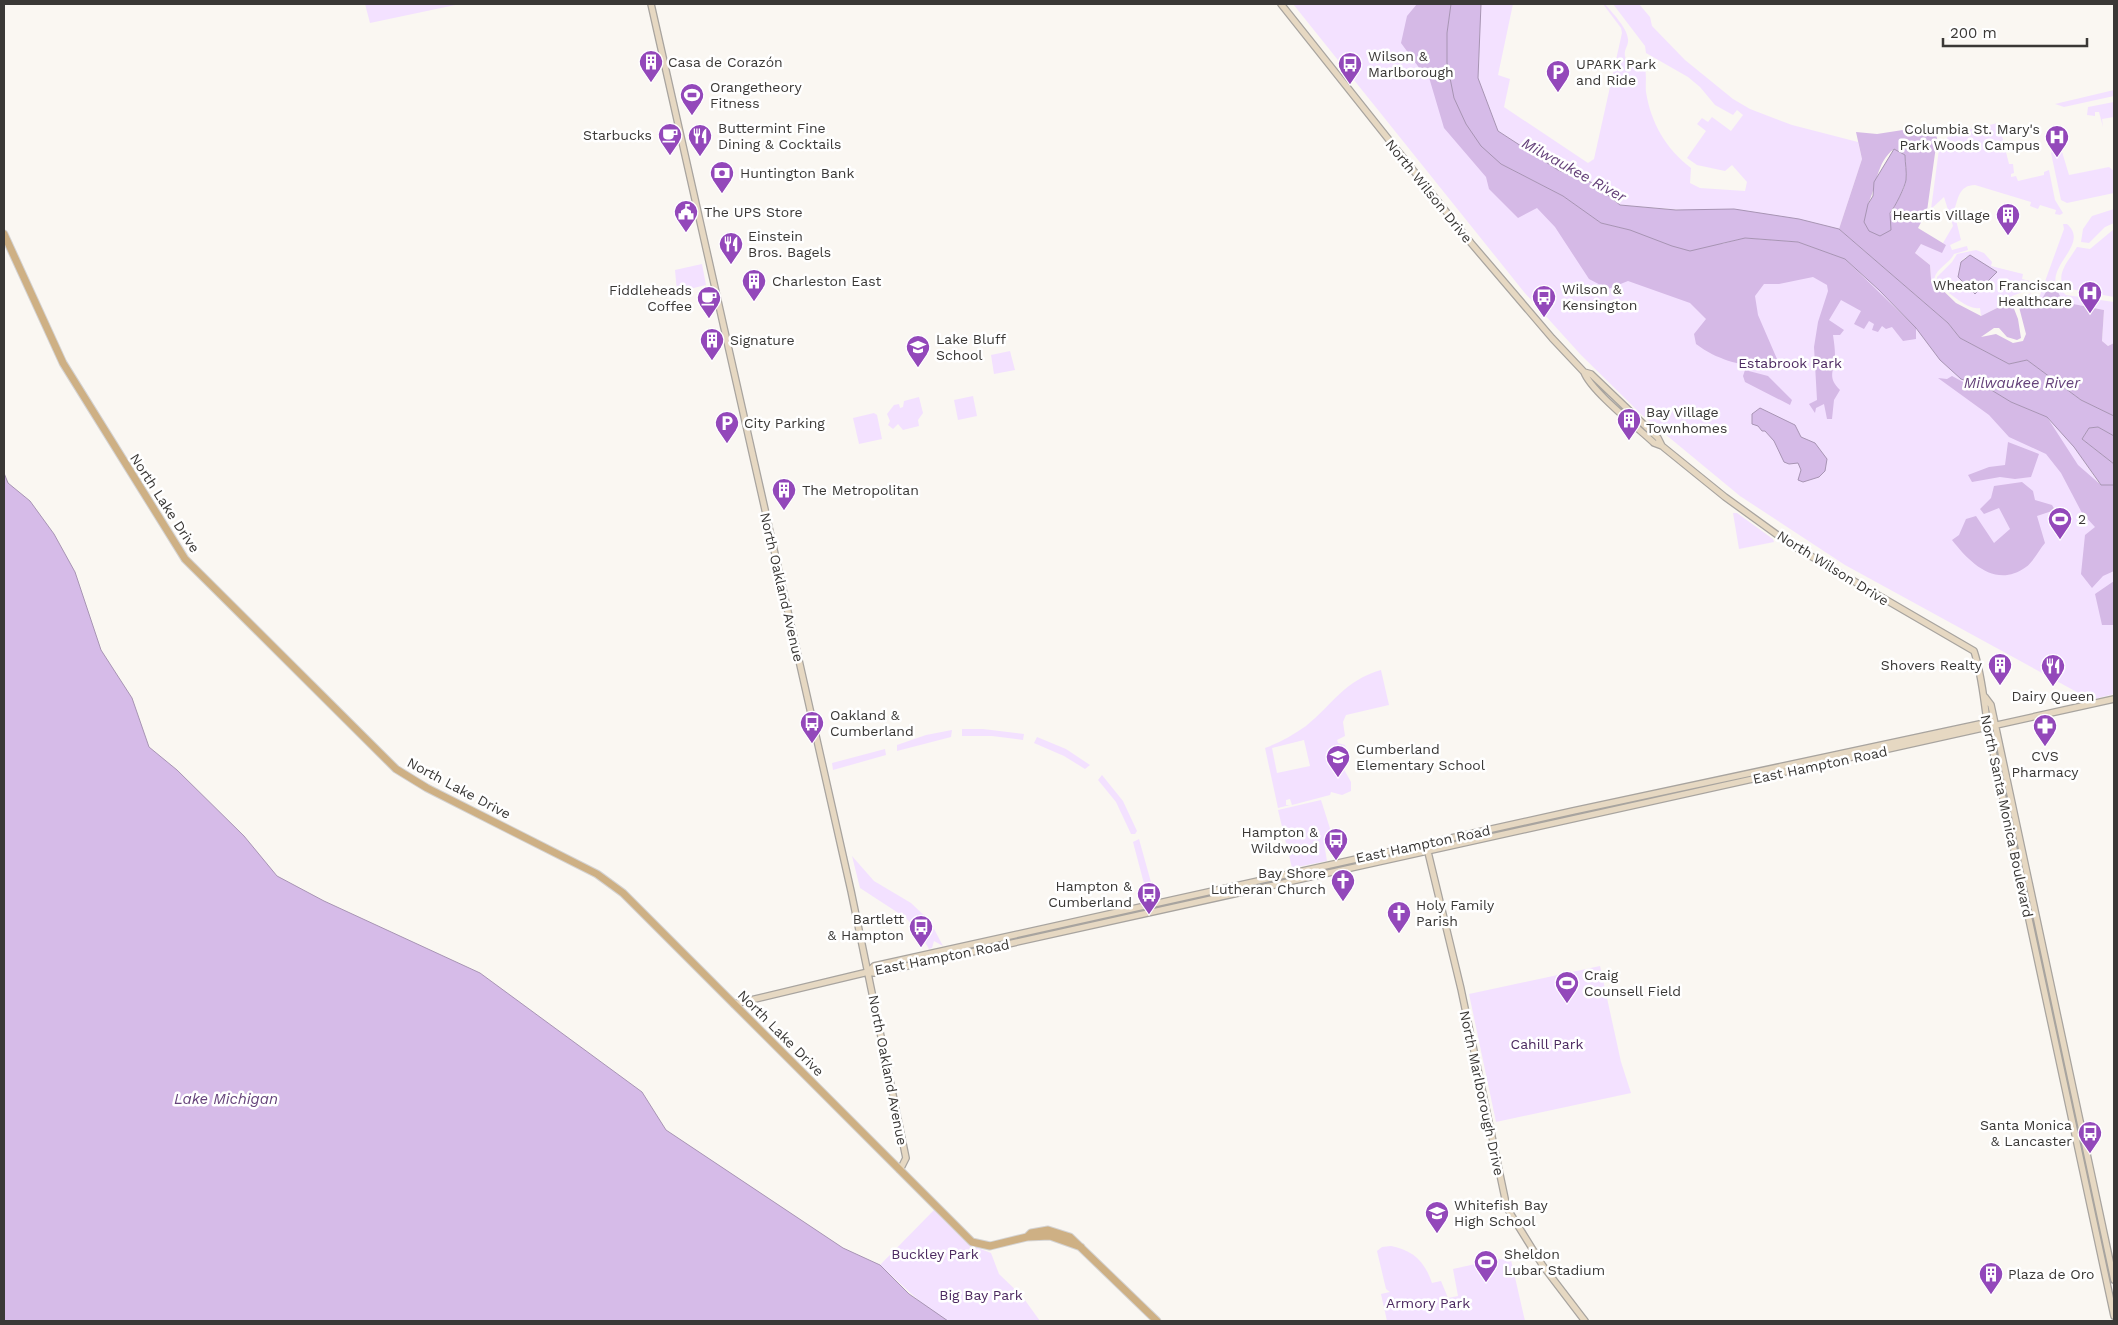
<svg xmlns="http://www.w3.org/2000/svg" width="2118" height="1325" viewBox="0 0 2118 1325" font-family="'Work Sans',sans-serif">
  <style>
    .green { fill: #f3e1ff; fill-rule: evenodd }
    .forest { fill: #d5b9e6; fill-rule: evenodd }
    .water { fill: #d6bbe8; stroke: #a794b3 }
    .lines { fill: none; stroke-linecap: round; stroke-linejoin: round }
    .secondary-casing { stroke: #a8a49f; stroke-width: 8 }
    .primary-casing { stroke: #d4d3d3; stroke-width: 9 }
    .secondary { stroke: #e6d8c2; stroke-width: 5.5 }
    .primary { stroke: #ceb084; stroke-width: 7 }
    .labels { text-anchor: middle; stroke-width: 5; stroke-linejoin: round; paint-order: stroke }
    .poi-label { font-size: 14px; fill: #3a3836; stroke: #fff; text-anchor: start }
    .street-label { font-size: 14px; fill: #3a3836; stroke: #fff }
    .park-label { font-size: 14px; fill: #4c2960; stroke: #fff }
    .water-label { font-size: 15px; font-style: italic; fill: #65427a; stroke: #fff }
  </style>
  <rect width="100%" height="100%" fill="#faf7f2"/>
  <path class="green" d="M365,4H460L370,23Z
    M1293,4H1451L1454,98L1563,196L1845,259L1879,290L1916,328L1940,360L1961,379L1988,388L2047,417L2074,447L2100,485H2114V694L2087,701L2084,696L1845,565L1740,496L1642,415L1581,355L1524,292Z
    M1481,4H1513L1498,75L1510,79L1504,107L1588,163L1594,159L1622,33L1621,28L1603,4H1605C1612,13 1627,27 1628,39C1629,47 1622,50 1626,59L1635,63L1642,61C1648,69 1645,82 1646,92C1651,123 1666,149 1691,168L1690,183L1700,188L1745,191L1747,182L1732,165L1725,171L1697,165L1687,158L1706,131L1697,124L1702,118L1708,122L1712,117L1731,131L1743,115L1737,110L1733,115L1715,105L1700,87L1688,77L1646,53L1645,46L1613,4H1639L1650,17L1652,26L1685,60L1733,99L1750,109L1792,125L1858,142L1862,159L1839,229L1799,219L1620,205L1593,183L1558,170L1498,131L1478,78Z
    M2114,90V96L2064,107L2055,104Z
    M2114,102V117L2102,119L2103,127L2099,112H2095V116L2087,115L2088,107Z
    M1998,123L1999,131L2007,130V134L2002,136L2009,164H2013L2014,173L2011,174V177L2016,176L2018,181L2044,175V172L2049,170L2055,200L2063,213L2060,215L2055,214L2056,210L2040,205L2038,209L2030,206L2031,202L1975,185C1959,185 1958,199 1954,211L1957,213L1956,220L1961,240L1950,245L1952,250L1967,246L1968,250L1954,254C1948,266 1931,270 1935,285L1931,279L1930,265L1915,253L1921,244L1946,245L1943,243L1953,226L1944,197L1931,209L1939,149L1950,134Z
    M2060,145L2069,175L2109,167L2114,171V193L2067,203L2061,200L2051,153L2053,147Z
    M2114,209V223L2105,227L2089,243L2081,242L2083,229L2092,216Z
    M2063,224H2067C2089,243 2050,263 2056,285L2066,295L2114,302V343L2108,346L2102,341L2104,310L2062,302L2057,290L2050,285L2036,310L2019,307V299L2031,293L2029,297L2039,298L2064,229Z
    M2114,229V297L2065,288C2054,275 2070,259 2077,247L2090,249Z
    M1976,250L1984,253L1992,262L1991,266L2023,274L2022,279L2030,281L2033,288L2012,296L2011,301L1981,316L1980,308C1968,311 1947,291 1938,284L1937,277L1952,262L1957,254ZM1970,255L1988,268L1996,271L1974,293L1958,275L1963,259Z
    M702,264L706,285L677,292L675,270Z
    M1010,351L1015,370L994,374L991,355Z
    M973,396L977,416L958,420L954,400Z
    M919,397L923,413L918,420L919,426L903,430L898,424L893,429L888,425L890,421L887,414L894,405L899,404L900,408L903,407L904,401Z
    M874,413L877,415L882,439L859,444L853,418Z
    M1733,513H1737L1773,539L1774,542L1739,549Z
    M1381,670L1389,705L1346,715L1343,722L1345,736L1337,740L1338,743L1345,745L1348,755L1346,763L1341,764L1351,782V791L1342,795L1331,792L1330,795L1292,805L1290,799L1286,800V805H1290L1278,808L1265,748C1279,743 1293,735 1306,726C1333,704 1345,680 1381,670ZM1304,740L1310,766L1277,773L1272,748Z
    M983,729L1024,734L1023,740L992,736H962V729Z
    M952,730L951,737L897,751V745L926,735Z
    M1037,737L1066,749L1090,765L1085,769L1064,756L1034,743Z
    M885,749L886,755L833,770L832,763Z
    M1102,775L1123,801L1137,831L1135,834H1131L1116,802L1098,780Z
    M1321,800L1334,841L1324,843L1327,861L1292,868L1278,810Z
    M1139,839L1154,893L1152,899L1147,895L1133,842Z
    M852,856L874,881L911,903L930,921L927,927L915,928L906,918L860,888Z
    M932,925L943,946L934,941L932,948L929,949L919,932L927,930Z
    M1600,966L1621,1062L1631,1093L1496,1122L1469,994Z
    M935,1209L970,1245L991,1253L999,1274L1022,1296L1040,1321H946L927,1308L880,1265Z
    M1391,1246C1413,1250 1425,1262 1432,1283L1441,1281L1448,1298L1458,1296L1453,1269L1498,1259L1511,1260L1525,1321H1387L1381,1294L1390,1292L1386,1289L1377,1251L1382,1247Z"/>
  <path class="forest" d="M1417,4H1451L1447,33L1501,164L1563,196L1601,223L1630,230L1722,244L1744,238L1798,242L1829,253L1845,259L1916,328V339L1903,341L1892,327L1886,329L1882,326L1878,332L1872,330L1874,324L1869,321L1864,329L1854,324L1861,311L1841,300L1829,320L1844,330L1840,335H1833C1834,342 1835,349 1835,356C1835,371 1826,376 1840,390L1834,400L1832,419H1827L1824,404L1816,408L1815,413L1809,404L1817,400L1814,347L1818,322L1828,291L1827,285L1813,277L1779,284H1764L1755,296L1758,315L1777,359L1764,369C1738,364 1717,360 1696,344L1694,334L1706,319L1690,303L1628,281L1608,289L1589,279L1555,227L1537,208L1518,218L1489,189L1486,177L1444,128L1428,74L1420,69L1401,43L1407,16Z
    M1935,125L1937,139L1927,211L1918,228L1946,245L1942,253L1921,244L1915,253L1930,265L1931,279L1956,303L1981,316L2011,301L2018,319L2021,338L2017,340L2007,337L1999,328H1994L1981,337L1996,334L2013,343L2023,341L2026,334L2019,307L2036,309L2050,285L2057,290L2063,302L2104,310L2102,341L2108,346L2114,343V416L2081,400L2027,360L2009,364L1960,338L1948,323L1839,229L1862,159L1856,132L1877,134ZM1894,149L1905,155C1905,163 1907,172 1906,180C1905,192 1891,208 1889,221L1868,204C1877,187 1876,162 1894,149Z
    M1745,370L1768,376L1792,400L1790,405L1745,382L1743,376Z
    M1952,376L1965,383L1988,388L2011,402L2047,417L2078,465L2101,485H2114V571L2103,576L2092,588L2081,574L2085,535L2095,527L2082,513L2061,473L2046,454L2009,437L1989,415L1938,378L1947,379Z
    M2098,427L2114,436V464L2082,439L2089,428Z
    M2008,442L2039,454L2031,477L2015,479L2000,477L1972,482L1968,475L1989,467L2005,465Z
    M2022,482L2033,491L2035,500L2052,505L2055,510L2037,516L2045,543C2039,550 2033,562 2026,567C1996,589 1970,563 1952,540L1959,535L1966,519L1976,516L1994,543L2010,529L1999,508L1984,514L1980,509L1991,498L1994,486Z
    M2114,581V625H2102L2095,594Z"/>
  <path class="water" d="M1451,4H1481L1478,78L1498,131L1558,170L1593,183L1620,205L1676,210L1734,209L1799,219L1839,229L1948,323L1960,338L2009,364L2027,360L2081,400L2114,416V436L2098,427L2089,428L2082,439L2114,464V485H2101L2074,447L2047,417L2011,402L1988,388L1961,379L1940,360L1916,328L1879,290L1845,259L1798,242L1745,238L1690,251L1672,246L1630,230L1601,223L1563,196L1501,164L1481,146L1466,124L1454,98L1447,63V33Z
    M1894,149L1905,155C1905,163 1907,172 1906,180C1905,187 1895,207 1890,213L1891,230L1880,236L1869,231L1864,222L1868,204L1873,196L1874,182Z
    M1970,255L1997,272L1975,294L1958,277L1961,262Z
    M1760,408L1795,425L1801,437L1815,443L1827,459L1825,471L1819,477L1803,482L1798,480L1801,470L1798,463L1789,464L1784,462L1774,441L1765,431H1762L1758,426L1752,424V414Z
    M4,473L8,483L30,501L54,534L75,572L101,650L132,698L149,747L177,770L244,836L277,876L324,901L480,973L642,1092L666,1130L843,1248L880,1265L909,1294L948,1321H4Z"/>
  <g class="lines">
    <g class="secondary-casing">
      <path id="secondary" d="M651,4L851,891L906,1158L900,1170
        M1281,4L1471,243L1552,338L1584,372C1591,391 1637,427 1654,443L1662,446L1725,497L1790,544L1974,651C1983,678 1984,706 1989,733L2114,1316
        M1584,372L1591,374L1658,438L1662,446
        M1985,697L1991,705L2114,1280
        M1427,848L1461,989L1507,1208L1543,1266L1585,1321
        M868,972L874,966L1573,811L1989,722
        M734,1004L868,972L874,973L945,958L2114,699"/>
    </g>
    <g class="primary-casing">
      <path id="primary" d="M4,234L63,363L185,559L396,769L427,788L597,874L623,893L972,1242L990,1246L1027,1237L1050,1236L1081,1247
        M1027,1237L1031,1233L1048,1230L1070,1237L1157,1321"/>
    </g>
    <use href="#secondary" class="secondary"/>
    <use href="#primary" class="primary"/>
  </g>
  <defs>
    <g id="building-pin" transform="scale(1.25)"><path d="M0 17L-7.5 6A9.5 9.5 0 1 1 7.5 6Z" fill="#9348ba" stroke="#fff"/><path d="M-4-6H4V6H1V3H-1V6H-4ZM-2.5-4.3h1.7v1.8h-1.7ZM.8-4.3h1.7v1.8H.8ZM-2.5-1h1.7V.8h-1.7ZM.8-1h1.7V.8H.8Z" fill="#fff"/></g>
    <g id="bus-pin" transform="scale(1.25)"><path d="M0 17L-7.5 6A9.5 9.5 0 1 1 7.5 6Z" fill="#9348ba" stroke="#fff"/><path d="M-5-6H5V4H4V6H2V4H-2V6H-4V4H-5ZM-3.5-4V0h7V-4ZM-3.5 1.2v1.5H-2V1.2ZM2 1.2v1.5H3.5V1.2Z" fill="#fff"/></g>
    <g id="parking-pin" transform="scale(1.25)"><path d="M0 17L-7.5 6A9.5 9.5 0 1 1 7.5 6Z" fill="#9348ba" stroke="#fff"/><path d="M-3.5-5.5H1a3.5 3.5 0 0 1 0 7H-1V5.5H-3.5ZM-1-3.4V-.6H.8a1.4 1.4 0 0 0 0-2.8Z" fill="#fff"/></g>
    <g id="stadium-pin" transform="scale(1.25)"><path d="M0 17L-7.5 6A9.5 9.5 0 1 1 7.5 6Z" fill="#9348ba" stroke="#fff"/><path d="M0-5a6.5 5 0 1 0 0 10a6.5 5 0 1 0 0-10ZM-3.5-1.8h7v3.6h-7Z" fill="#fff"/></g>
    <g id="cafe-pin" transform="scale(1.25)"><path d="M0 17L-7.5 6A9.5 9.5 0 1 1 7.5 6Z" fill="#9348ba" stroke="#fff"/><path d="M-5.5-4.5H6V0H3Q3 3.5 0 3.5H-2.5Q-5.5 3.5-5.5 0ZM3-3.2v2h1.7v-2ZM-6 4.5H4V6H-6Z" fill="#fff"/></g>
    <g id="restaurant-pin" transform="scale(1.25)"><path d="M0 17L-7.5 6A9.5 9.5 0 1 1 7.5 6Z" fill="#9348ba" stroke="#fff"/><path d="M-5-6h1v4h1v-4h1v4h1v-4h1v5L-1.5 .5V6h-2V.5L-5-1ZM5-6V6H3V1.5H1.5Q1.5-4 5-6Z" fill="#fff"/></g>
    <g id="hospital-pin" transform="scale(1.25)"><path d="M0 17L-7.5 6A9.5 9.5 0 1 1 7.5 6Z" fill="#9348ba" stroke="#fff"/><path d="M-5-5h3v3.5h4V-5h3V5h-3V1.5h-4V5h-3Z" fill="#fff"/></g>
    <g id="bank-pin" transform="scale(1.25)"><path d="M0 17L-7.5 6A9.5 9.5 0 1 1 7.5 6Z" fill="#9348ba" stroke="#fff"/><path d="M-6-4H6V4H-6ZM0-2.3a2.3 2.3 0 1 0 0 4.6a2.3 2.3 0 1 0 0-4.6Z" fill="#fff"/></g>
    <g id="civic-pin" transform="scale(1.25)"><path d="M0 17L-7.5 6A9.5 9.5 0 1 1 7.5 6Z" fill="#9348ba" stroke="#fff"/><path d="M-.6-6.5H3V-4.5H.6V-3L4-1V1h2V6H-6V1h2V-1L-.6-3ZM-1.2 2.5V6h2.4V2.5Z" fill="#fff"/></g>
    <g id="school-pin" transform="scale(1.25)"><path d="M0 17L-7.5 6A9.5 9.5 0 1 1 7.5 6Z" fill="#9348ba" stroke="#fff"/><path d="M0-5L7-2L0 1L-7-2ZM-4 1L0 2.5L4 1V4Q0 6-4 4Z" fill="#fff"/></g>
    <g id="pharmacy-pin" transform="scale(1.25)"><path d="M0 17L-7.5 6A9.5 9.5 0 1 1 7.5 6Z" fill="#9348ba" stroke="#fff"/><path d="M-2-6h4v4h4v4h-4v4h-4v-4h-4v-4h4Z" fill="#fff"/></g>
    <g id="church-pin" transform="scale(1.25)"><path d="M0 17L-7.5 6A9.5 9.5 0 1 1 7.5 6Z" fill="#9348ba" stroke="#fff"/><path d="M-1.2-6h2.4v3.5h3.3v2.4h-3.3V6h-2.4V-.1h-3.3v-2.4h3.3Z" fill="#fff"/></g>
  </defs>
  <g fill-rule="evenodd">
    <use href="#building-pin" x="651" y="62"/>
    <use href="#bus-pin" x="1350" y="64"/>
    <use href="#parking-pin" x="1558" y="72"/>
    <use href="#stadium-pin" x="692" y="95"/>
    <use href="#cafe-pin" x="670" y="135"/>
    <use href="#restaurant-pin" x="700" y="136"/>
    <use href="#hospital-pin" x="2057" y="137"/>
    <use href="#bank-pin" x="722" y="173"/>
    <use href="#civic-pin" x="686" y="212"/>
    <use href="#building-pin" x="2008" y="215"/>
    <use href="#restaurant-pin" x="731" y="244"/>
    <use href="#building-pin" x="754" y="281"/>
    <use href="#hospital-pin" x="2090" y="293"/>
    <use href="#bus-pin" x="1544" y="297"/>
    <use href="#cafe-pin" x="709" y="298"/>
    <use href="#building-pin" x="712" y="340"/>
    <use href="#school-pin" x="918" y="347"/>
    <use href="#building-pin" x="1629" y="420"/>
    <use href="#parking-pin" x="727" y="423"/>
    <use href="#building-pin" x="784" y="490"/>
    <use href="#stadium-pin" x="2060" y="519"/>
    <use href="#building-pin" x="2000" y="665"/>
    <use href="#restaurant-pin" x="2053" y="666"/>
    <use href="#bus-pin" x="812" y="723"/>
    <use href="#pharmacy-pin" x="2045" y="726"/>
    <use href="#school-pin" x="1338" y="757"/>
    <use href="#bus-pin" x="1336" y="840"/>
    <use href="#church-pin" x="1343" y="881"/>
    <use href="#bus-pin" x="1149" y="894"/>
    <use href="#church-pin" x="1399" y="913"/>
    <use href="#bus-pin" x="921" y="927"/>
    <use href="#stadium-pin" x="1567" y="983"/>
    <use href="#bus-pin" x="2090" y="1133"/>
    <use href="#school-pin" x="1437" y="1213"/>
    <use href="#stadium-pin" x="1486" y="1262"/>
    <use href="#building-pin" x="1991" y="1274"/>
  </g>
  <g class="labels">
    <g class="poi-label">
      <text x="1368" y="61">Wilson &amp;<tspan x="1368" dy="16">Marlborough</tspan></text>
      <text x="668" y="67">Casa de Corazón</text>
      <text x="1576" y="69">UPARK Park<tspan x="1576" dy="16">and Ride</tspan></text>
      <text x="710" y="92">Orangetheory<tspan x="710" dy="16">Fitness</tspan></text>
      <text x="718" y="133">Buttermint Fine<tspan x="718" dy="16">Dining &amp; Cocktails</tspan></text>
      <text x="2040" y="134" text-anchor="end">Columbia St. Mary's<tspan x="2040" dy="16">Park Woods Campus</tspan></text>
      <text x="652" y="140" text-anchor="end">Starbucks</text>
      <text x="740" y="178">Huntington Bank</text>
      <text x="704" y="217">The UPS Store</text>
      <text x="1990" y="220" text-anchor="end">Heartis Village</text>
      <text x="748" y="241">Einstein<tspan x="748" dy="16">Bros. Bagels</tspan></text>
      <text x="772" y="286">Charleston East</text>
      <text x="2072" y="290" text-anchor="end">Wheaton Franciscan<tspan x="2072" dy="16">Healthcare</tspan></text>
      <text x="1562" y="294">Wilson &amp;<tspan x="1562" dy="16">Kensington</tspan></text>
      <text x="692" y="295" text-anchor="end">Fiddleheads<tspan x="692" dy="16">Coffee</tspan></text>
      <text x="936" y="344">Lake Bluff<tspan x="936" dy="16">School</tspan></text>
      <text x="730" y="345">Signature</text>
      <text x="1646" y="417">Bay Village<tspan x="1646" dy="16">Townhomes</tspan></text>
      <text x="744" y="428">City Parking</text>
      <text x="802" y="495">The Metropolitan</text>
      <text x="2078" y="524">2</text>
      <text x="1982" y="670" text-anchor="end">Shovers Realty</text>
      <text x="2053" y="701" text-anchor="middle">Dairy Queen</text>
      <text x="830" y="720">Oakland &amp;<tspan x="830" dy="16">Cumberland</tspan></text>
      <text x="1356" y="754">Cumberland<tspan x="1356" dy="16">Elementary School</tspan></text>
      <text x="2045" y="761" text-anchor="middle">CVS<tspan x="2045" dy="16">Pharmacy</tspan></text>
      <text x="1318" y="837" text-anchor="end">Hampton &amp;<tspan x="1318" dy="16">Wildwood</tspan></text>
      <text x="1326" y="878" text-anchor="end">Bay Shore<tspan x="1326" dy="16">Lutheran Church</tspan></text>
      <text x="1132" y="891" text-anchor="end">Hampton &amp;<tspan x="1132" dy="16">Cumberland</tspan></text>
      <text x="1416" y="910">Holy Family<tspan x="1416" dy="16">Parish</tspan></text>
      <text x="904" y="924" text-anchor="end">Bartlett<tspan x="904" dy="16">&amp; Hampton</tspan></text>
      <text x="1584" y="980">Craig<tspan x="1584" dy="16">Counsell Field</tspan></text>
      <text x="2072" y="1130" text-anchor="end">Santa Monica<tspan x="2072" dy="16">&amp; Lancaster</tspan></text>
      <text x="1454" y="1210">Whitefish Bay<tspan x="1454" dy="16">High School</tspan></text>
      <text x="1504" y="1259">Sheldon<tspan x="1504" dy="16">Lubar Stadium</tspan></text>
      <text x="2008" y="1279">Plaza de Oro</text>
    </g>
    <g class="street-label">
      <text transform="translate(1429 191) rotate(51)" y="5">North Wilson Drive</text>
      <text transform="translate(165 503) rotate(57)" y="5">North Lake Drive</text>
      <text transform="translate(1833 568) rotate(32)" y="5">North Wilson Drive</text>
      <text transform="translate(782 587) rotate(77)" y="5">North Oakland Avenue</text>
      <text transform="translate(1820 765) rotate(-12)" y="5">East Hampton Road</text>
      <text transform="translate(459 788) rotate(28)" y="5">North Lake Drive</text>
      <text transform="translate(2007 816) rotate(78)" y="5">North Santa Monica Boulevard</text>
      <text transform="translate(1423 844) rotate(-12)" y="5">East Hampton Road</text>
      <text transform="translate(942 957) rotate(-11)" y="5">East Hampton Road</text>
      <text transform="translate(781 1033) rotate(45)" y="5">North Lake Drive</text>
      <text transform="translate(888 1070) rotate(79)" y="5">North Oakland Avenue</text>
      <text transform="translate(1482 1093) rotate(78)" y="5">North Marlborough Drive</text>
    </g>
    <g class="park-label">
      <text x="1790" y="368">Estabrook Park</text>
      <text x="1547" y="1049">Cahill Park</text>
      <text x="935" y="1259">Buckley Park</text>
      <text x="981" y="1300">Big Bay Park</text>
      <text x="1428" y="1308">Armory Park</text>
    </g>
    <g class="water-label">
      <text transform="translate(1574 170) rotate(29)" y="5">Milwaukee River</text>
      <text x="2022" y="388">Milwaukee River</text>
      <text x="226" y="1104">Lake Michigan</text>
    </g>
  </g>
  <rect width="2118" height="1325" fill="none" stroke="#3a3836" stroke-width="10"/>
  <path d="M1943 38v8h144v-8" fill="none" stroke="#3a3836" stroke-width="2.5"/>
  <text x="1950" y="38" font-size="15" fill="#3a3836" stroke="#ffffff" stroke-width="4" paint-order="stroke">200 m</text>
</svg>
